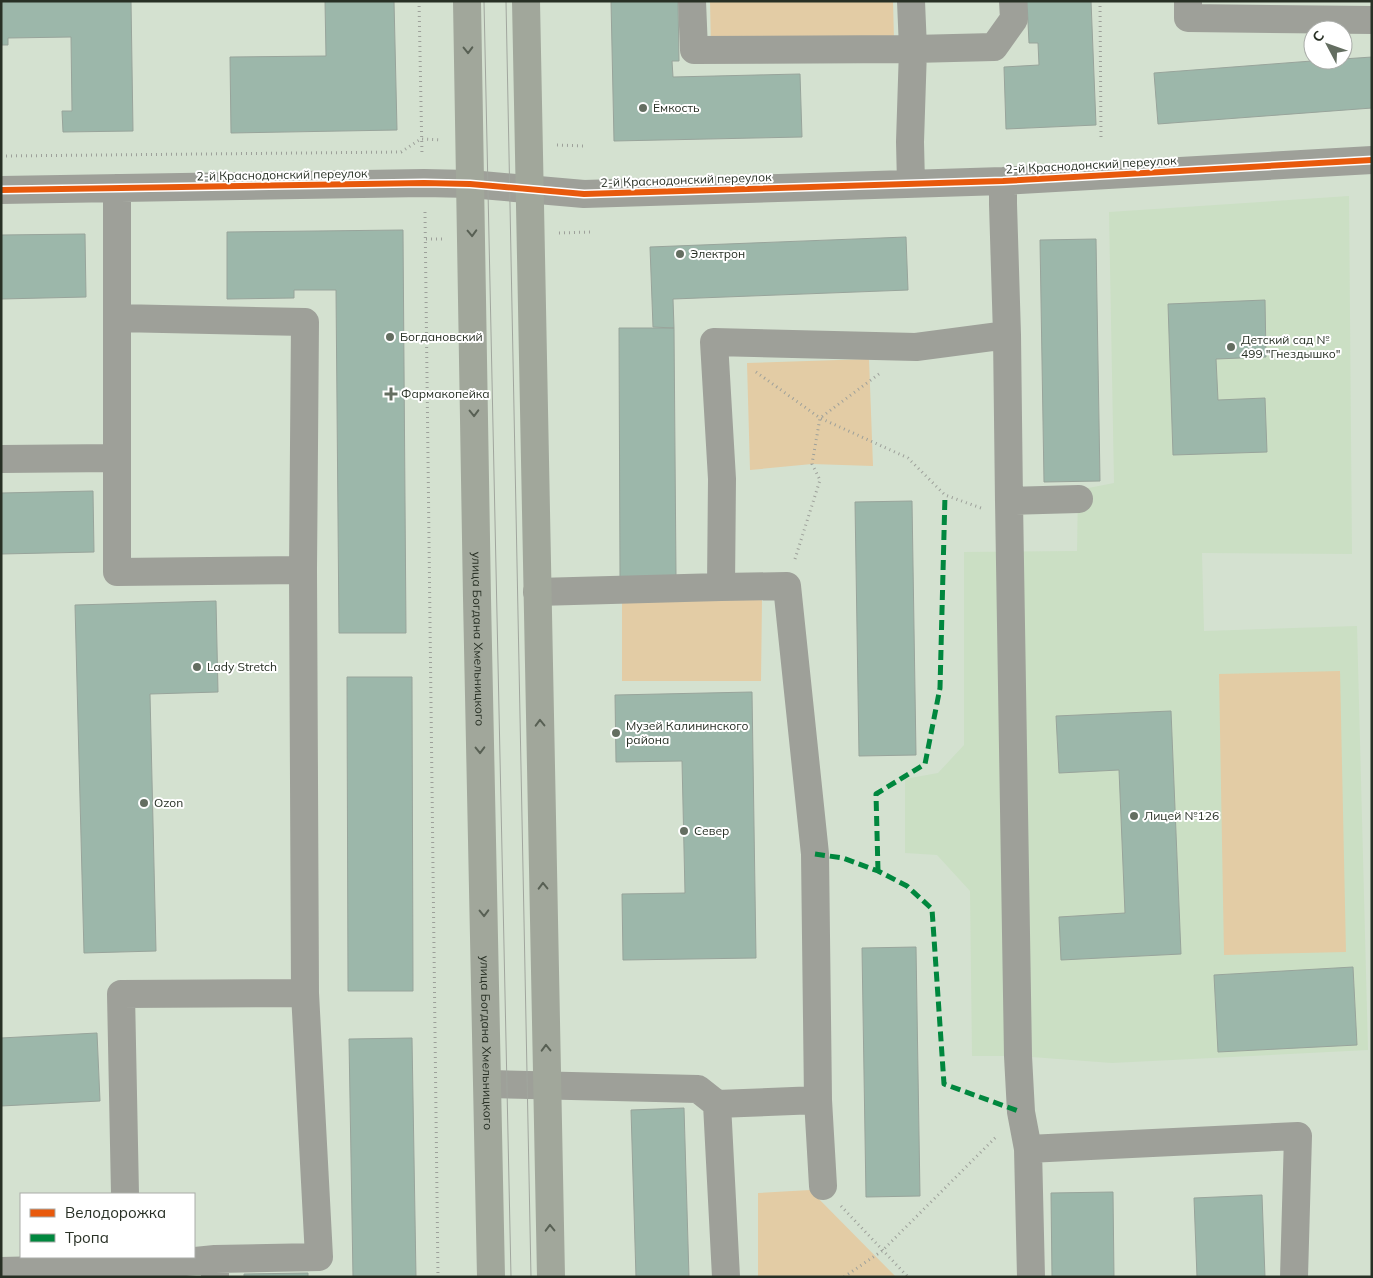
<svg xmlns="http://www.w3.org/2000/svg" width="1373" height="1278" viewBox="0 0 1373 1278" font-family="Mulish,sans-serif">
  <style>
    .built { fill: #cbdfc4 }
    .green { fill: #e3cca5 }
    .building { fill: #9cb7aa; stroke: #98a49b }
    .lines { fill: none; stroke-linecap: round; stroke-linejoin: round }
    .path { stroke: #9da09a; stroke-width: 3; stroke-dasharray: 1 4; stroke-linecap: butt }
    .minor { stroke: #9ea099; stroke-width: 28 }
    .highway { stroke: #a1a79b; stroke-width: 28 }
    .tram { stroke: #a1a69e; stroke-width: 1 }
    .quiet { stroke: #00873e; stroke-width: 5; stroke-dasharray: 10 5; stroke-linecap: butt }
    .cycleway-casing { stroke: #fff; stroke-width: 9 }
    .cycleway { stroke: #e8590c; stroke-width: 6 }
    .oneway { stroke: #586054 }
    .poi-dot { fill: #646e61; stroke: #fff; stroke-width: 2 }
    .labels { text-anchor: middle; stroke-width: 4; stroke-linejoin: round; paint-order: stroke }
    .poi-label { font-size: 12px; fill: #283025; stroke: #fff; text-anchor: start }
    .street-label { font-size: 12px; fill: #283025; stroke: #fff }
  </style>
  <rect width="100%" height="100%" fill="#d4e1d0"/>
  <path class="built" d="M1349,196L1352,554L1202,553L1204,631L1357,626L1368,1050L1112,1063L1018,1056H972L970,891L937,855L905,853V779L938,773L964,745V552L1077,551L1078,490L1114,483L1109,212Z"/>
  <path class="green" d="M710,1H893L894,40L711,47Z
    M869,359L873,466L812,464L750,470L747,363Z
    M762,599L761,681H622V600Z
    M1340,671L1346,952L1224,955L1219,674Z
    M810,1190L896,1277H758V1193Z"/>
  <path class="building" d="M1,1H131L133,131L63,132L62,111H72L71,37L8,38V45H1Z
    M325,1H394L397,130L231,133L230,57L326,56Z
    M611,1H678L679,61H672L673,77L800,74L802,137L614,141Z
    M1027,1H1091L1096,125L1006,129L1004,67L1039,65L1038,43H1029Z
    M1372,57V108L1158,124L1154,73L1325,60H1343V59Z
    M403,230L406,633H339L336,290H294V298L227,299V232Z
    M85,234L86,297L1,299V235Z
    M906,237L908,290L673,299L674,328L653,327L650,247Z
    M1096,239L1100,481L1044,482L1040,240Z
    M1265,300L1266,357L1216,359L1218,400L1265,398L1267,452L1173,455L1168,304Z
    M619,328H674L676,576L620,577Z
    M93,491L94,552L1,554V493Z
    M912,501L916,755L859,756L855,502Z
    M216,601L218,692L150,694L156,951L84,953L75,605Z
    M347,677H412L413,991H348Z
    M752,692L756,958L623,960L622,894L685,893L682,761L616,762L615,695Z
    M1171,711L1181,954L1061,960L1059,917L1125,913L1119,770L1059,773L1056,716Z
    M916,947L920,1196L866,1197L862,948Z
    M1353,967L1357,1045L1218,1052L1214,975Z
    M97,1033L100,1101L1,1106V1038Z
    M412,1038L416,1277H353L349,1039Z
    M684,1108L689,1277H636L631,1110Z
    M1113,1192L1114,1277H1052L1051,1193Z
    M1262,1195L1265,1277H1197L1194,1198Z
    M308,1273V1277H244V1274Z"/>
  <g class="lines">
    <path class="path" d="M419,1L422,156
      M1100,1L1101,138
      M557,145L584,146
      M1,156L401,152L421,139L441,140
      M425,212L438,1277
      M559,233L590,232
      M426,239H443
      M756,372L820,418L908,458L945,495L981,508
      M795,559L820,480L812,464L820,418L879,374
      M841,1206L908,1277
      M844,1277L882,1251L996,1137"/>
    <path class="minor" d="M692,1L694,50L913,49L994,47L1014,19L1013,1
      M1188,1V18L1372,20
      M1003,181V204L1007,335L1009,501L1018,1056L1021,1112L1028,1149L1031,1277
      M911,184L910,142L913,49L911,1
      M117,188V572L303,570
      M1,190L424,183L470,184L584,194L1003,181L1372,160
      M117,318L305,322L303,570L305,993L319,1257L215,1259
      M1,459L117,458
      M1009,501L1079,499
      M721,587L722,479L714,342L916,347L1007,335
      M537,592L721,587L787,586L815,854L818,1100L823,1186
      M488,1084L698,1089L717,1104L726,1277
      M717,1104L818,1100
      M1028,1149L1298,1136L1294,1277
      M125,1194L121,994L305,993
      M1,1271L126,1268L215,1259V1276"/>
    <g class="highway">
      <path id="s1" d="M467,1L477,598L491,1277"/>
      <path d="M526,1L551,1277"/>
    </g>
    <path class="tram" d="M484,1L511,1277
      M506,1L531,1277"/>
    <path class="quiet" d="M815,854L843,858L878,871L907,886L932,909L944,1084L1021,1112
      M878,871L876,794L925,764L940,688L945,495"/>
    <g class="cycleway-casing">
      <path id="cycleway" d="M1,190L424,183L470,184L584,194L1003,181L1372,160"/>
    </g>
    <use href="#cycleway" class="cycleway"/>
  </g>
  <defs><path id="oneway-chevron" d="M-2-3.5L2.5 0L-2 3.5" fill="none" stroke-width="1.6" stroke-linecap="round" stroke-linejoin="round" transform="scale(1.25)"/></defs>
  <g class="oneway">
    <use href="#oneway-chevron" transform="translate(468 50) rotate(89)"/>
    <use href="#oneway-chevron" transform="translate(472 233) rotate(88)"/>
    <use href="#oneway-chevron" transform="translate(474 413) rotate(89)"/>
    <use href="#oneway-chevron" transform="translate(540 723) rotate(-91)"/>
    <use href="#oneway-chevron" transform="translate(480 750) rotate(89)"/>
    <use href="#oneway-chevron" transform="translate(543 886) rotate(-91)"/>
    <use href="#oneway-chevron" transform="translate(484 913) rotate(89)"/>
    <use href="#oneway-chevron" transform="translate(546 1048) rotate(-91)"/>
    <use href="#oneway-chevron" transform="translate(550 1228) rotate(-91)"/>
  </g>
  <g class="poi-dot">
    <circle cx="643" cy="108" r="5"/>
    <circle cx="680" cy="254" r="5"/>
    <circle cx="390" cy="337" r="5"/>
    <circle cx="1231" cy="347" r="5"/>
    <path d="M388.5 386.5h5v5h5v5h-5v5h-5v-5h-5v-5h5z"/>
    <circle cx="197" cy="667" r="5"/>
    <circle cx="616" cy="733" r="5"/>
    <circle cx="144" cy="803" r="5"/>
    <circle cx="1134" cy="816" r="5"/>
    <circle cx="684" cy="831" r="5"/>
  </g>
  <g class="labels">
    <g class="poi-label">
      <text x="653" y="112">Ёмкость</text>
      <text x="690" y="258">Электрон</text>
      <text x="400" y="341">Богдановский</text>
      <text x="1241" y="344">Детский сад №<tspan x="1241" dy="14">499 "Гнездышко"</tspan></text>
      <text x="401" y="398">Фармакопейка</text>
      <text x="207" y="671">Lady Stretch</text>
      <text x="626" y="730">Музей Калининского<tspan x="626" dy="14">района</tspan></text>
      <text x="154" y="807">Ozon</text>
      <text x="1144" y="820">Лицей №126</text>
      <text x="694" y="835">Север</text>
    </g>
    <g class="street-label">
      <text transform="translate(1091 165) rotate(-3)" y="4">2-й Краснодонский переулок</text>
      <text transform="translate(282 175) rotate(-1)" y="4">2-й Краснодонский переулок</text>
      <text transform="translate(686 180) rotate(-2)" y="4">2-й Краснодонский переулок</text>
      <text dy="4" stroke="none"><textPath href="#s1" startOffset="638">улица Богдана Хмельницкого</textPath></text>
      <text dy="4" stroke="none"><textPath href="#s1" startOffset="1042">улица Богдана Хмельницкого</textPath></text>
    </g>
  </g>
  <rect width="1373" height="1278" fill="none" stroke="#283025" stroke-width="5"/>
  <rect x="20" y="1193" width="175" height="65" fill="#ffffff" stroke="#a9aca8"/>
  <rect x="30" y="1209" width="25" height="8" fill="#e8590c" stroke="#a9aca8"/>
  <text x="65" y="1218" font-size="15" fill="#283025">Велодорожка</text>
  <rect x="30" y="1234" width="25" height="8" fill="#00873e" stroke="#a9aca8"/>
  <text x="65" y="1243" font-size="15" fill="#283025">Тропа</text>
  <g transform="translate(1328 45) rotate(311)"><circle r="24" fill="#ffffff" stroke="#a9aca8"/>
  <path d="M0-4L9 19L0 12L-9 19Z" fill="#646e61"/>
  <text y="-8" font-size="14" font-weight="bold" text-anchor="middle" fill="#283025">С</text>
  </g>
</svg>
